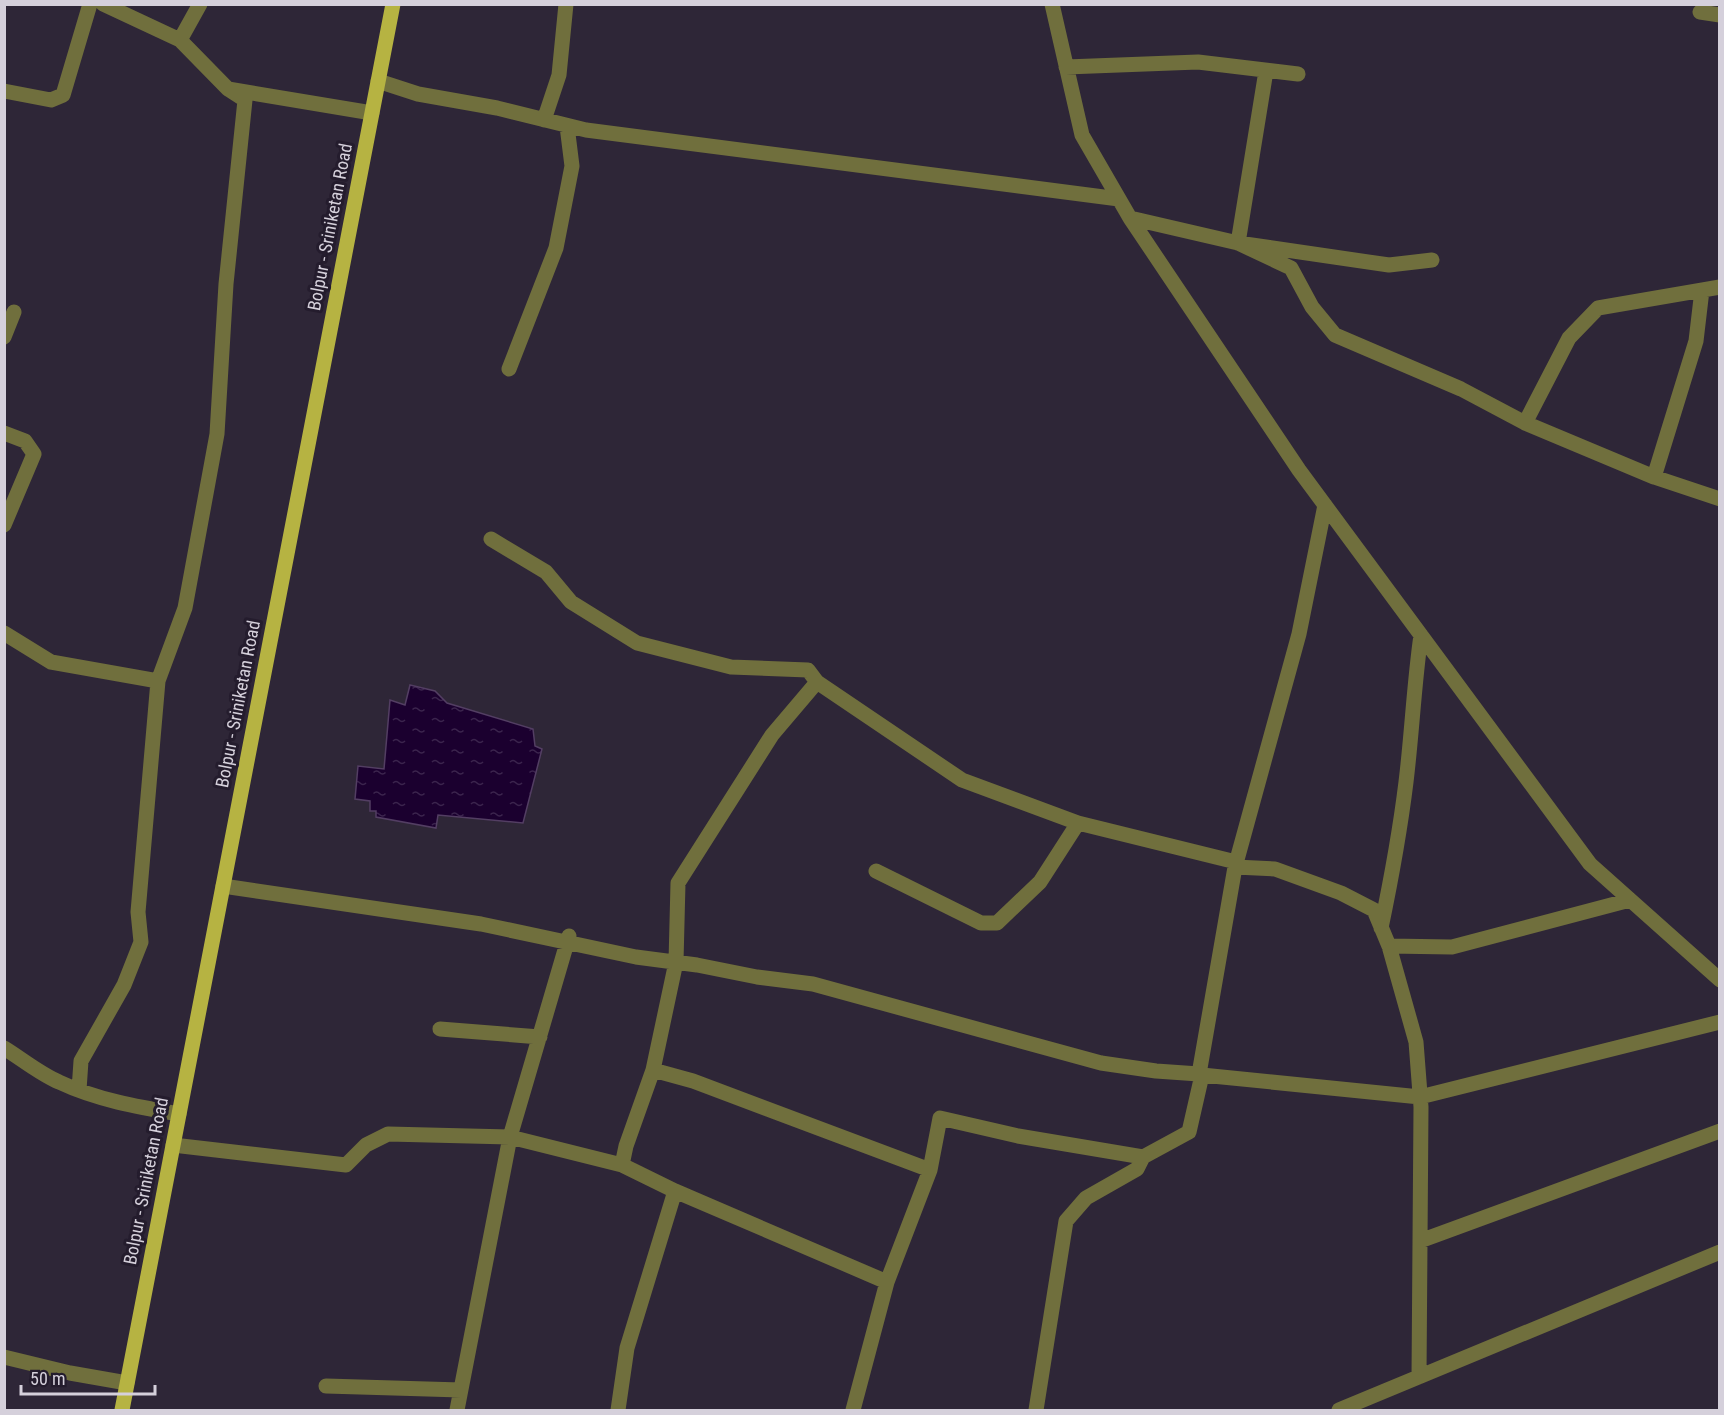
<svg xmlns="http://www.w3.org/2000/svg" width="1724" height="1415" viewBox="0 0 1724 1415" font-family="'Roboto Condensed',sans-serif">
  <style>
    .water { fill: url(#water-ripples); stroke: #533e63; stroke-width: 1.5 }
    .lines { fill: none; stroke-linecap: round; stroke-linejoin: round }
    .minor { stroke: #706f3d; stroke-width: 15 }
    .major { stroke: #b6b342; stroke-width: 15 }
    .labels { text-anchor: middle; stroke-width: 6; stroke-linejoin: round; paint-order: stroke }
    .street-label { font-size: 18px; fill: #d5d0db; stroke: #241c2d }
  </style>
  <defs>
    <pattern id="water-ripples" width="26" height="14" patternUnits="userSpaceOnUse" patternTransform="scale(1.5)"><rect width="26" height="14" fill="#1b002f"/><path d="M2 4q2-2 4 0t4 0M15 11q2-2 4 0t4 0" fill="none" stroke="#3b244d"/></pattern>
  </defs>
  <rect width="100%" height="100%" fill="#2e2637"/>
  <path class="water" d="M410,685L435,691L447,703L533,729L535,746L542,749L523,823L438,815L436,828L376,817V811H370V801L355,799L358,766L384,769L390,700L405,705Z"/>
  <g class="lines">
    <path class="minor" d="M103,4L180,40L228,89L372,113
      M1052,4L1082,135L1130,218L1299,470L1590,864L1720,980
      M1700,12L1720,15
      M180,40L200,4
      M1066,67L1198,62L1298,74
      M1266,71L1238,243L1389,265L1432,260
      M378,81L418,94L497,108L586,130L1119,199
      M4,91L51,100L63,95L90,4
      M544,120L559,75L566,4
      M1130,218L1238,243L1291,268L1312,307L1335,335L1461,389L1525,423L1654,477L1720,499
      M4,337L14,312
      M509,369L556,248L572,166L567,126
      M1525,423L1569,338L1598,308L1720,287
      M4,433L25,441L34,454L4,525
      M1654,477L1696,341L1702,290
      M491,539L546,572L571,602L637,643L731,667L808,670L817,682L962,780L1078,823L1236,862
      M4,633L51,662L158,681
      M1235,867L1299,634L1325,505
      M876,871L981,923H997L1040,882L1078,823
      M223,886L481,924L636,957L697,965L757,977L813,984L1101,1063L1156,1071L1199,1074L1235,867L1275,869L1341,893L1374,910L1389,946L1416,1042L1421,1107L1419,1377
      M1381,928C1391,880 1400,831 1406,782C1412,733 1414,684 1421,635
      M1389,946L1452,947L1630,900
      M440,1029L540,1037
      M4,1048C22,1059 40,1074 59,1082C97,1100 138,1107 179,1114
      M653,1070L693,1081L930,1170
      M79,1090L81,1061L124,985L141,942L138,912L158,681L185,608L217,434L226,284L245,100L228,89
      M173,1145L346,1165L366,1145L388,1134L510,1137L622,1165L675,1191L887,1282
      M622,1165L626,1146L653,1070L676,962L678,883L772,735L817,682
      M1420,1241L1720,1131
      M4,1357L70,1373L127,1383
      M326,1386L461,1390
      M457,1410L510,1137L569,936
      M618,1410L627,1348L675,1191
      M853,1410L887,1282L930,1170L940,1118L1018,1136L1143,1157
      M1036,1410L1066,1221L1086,1198L1137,1169L1143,1157L1189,1132L1202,1075L1420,1097L1720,1022
      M1339,1410L1720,1252"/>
    <path class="major" d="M122,1410L393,4"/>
  </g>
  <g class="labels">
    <g class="street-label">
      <text transform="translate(330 227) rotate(-79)" y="6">Bolpur - Sriniketan Road</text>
      <text transform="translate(238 704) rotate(-79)" y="6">Bolpur - Sriniketan Road</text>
      <text transform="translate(146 1181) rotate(-79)" y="6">Bolpur - Sriniketan Road</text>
    </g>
  </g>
  <rect width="1724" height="1415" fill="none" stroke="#d5d0db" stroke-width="12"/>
  <path d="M21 1385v9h134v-9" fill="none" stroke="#d5d0db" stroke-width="3"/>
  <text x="30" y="1385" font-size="18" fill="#d5d0db" stroke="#241c2d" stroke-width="4.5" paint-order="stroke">50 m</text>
</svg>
